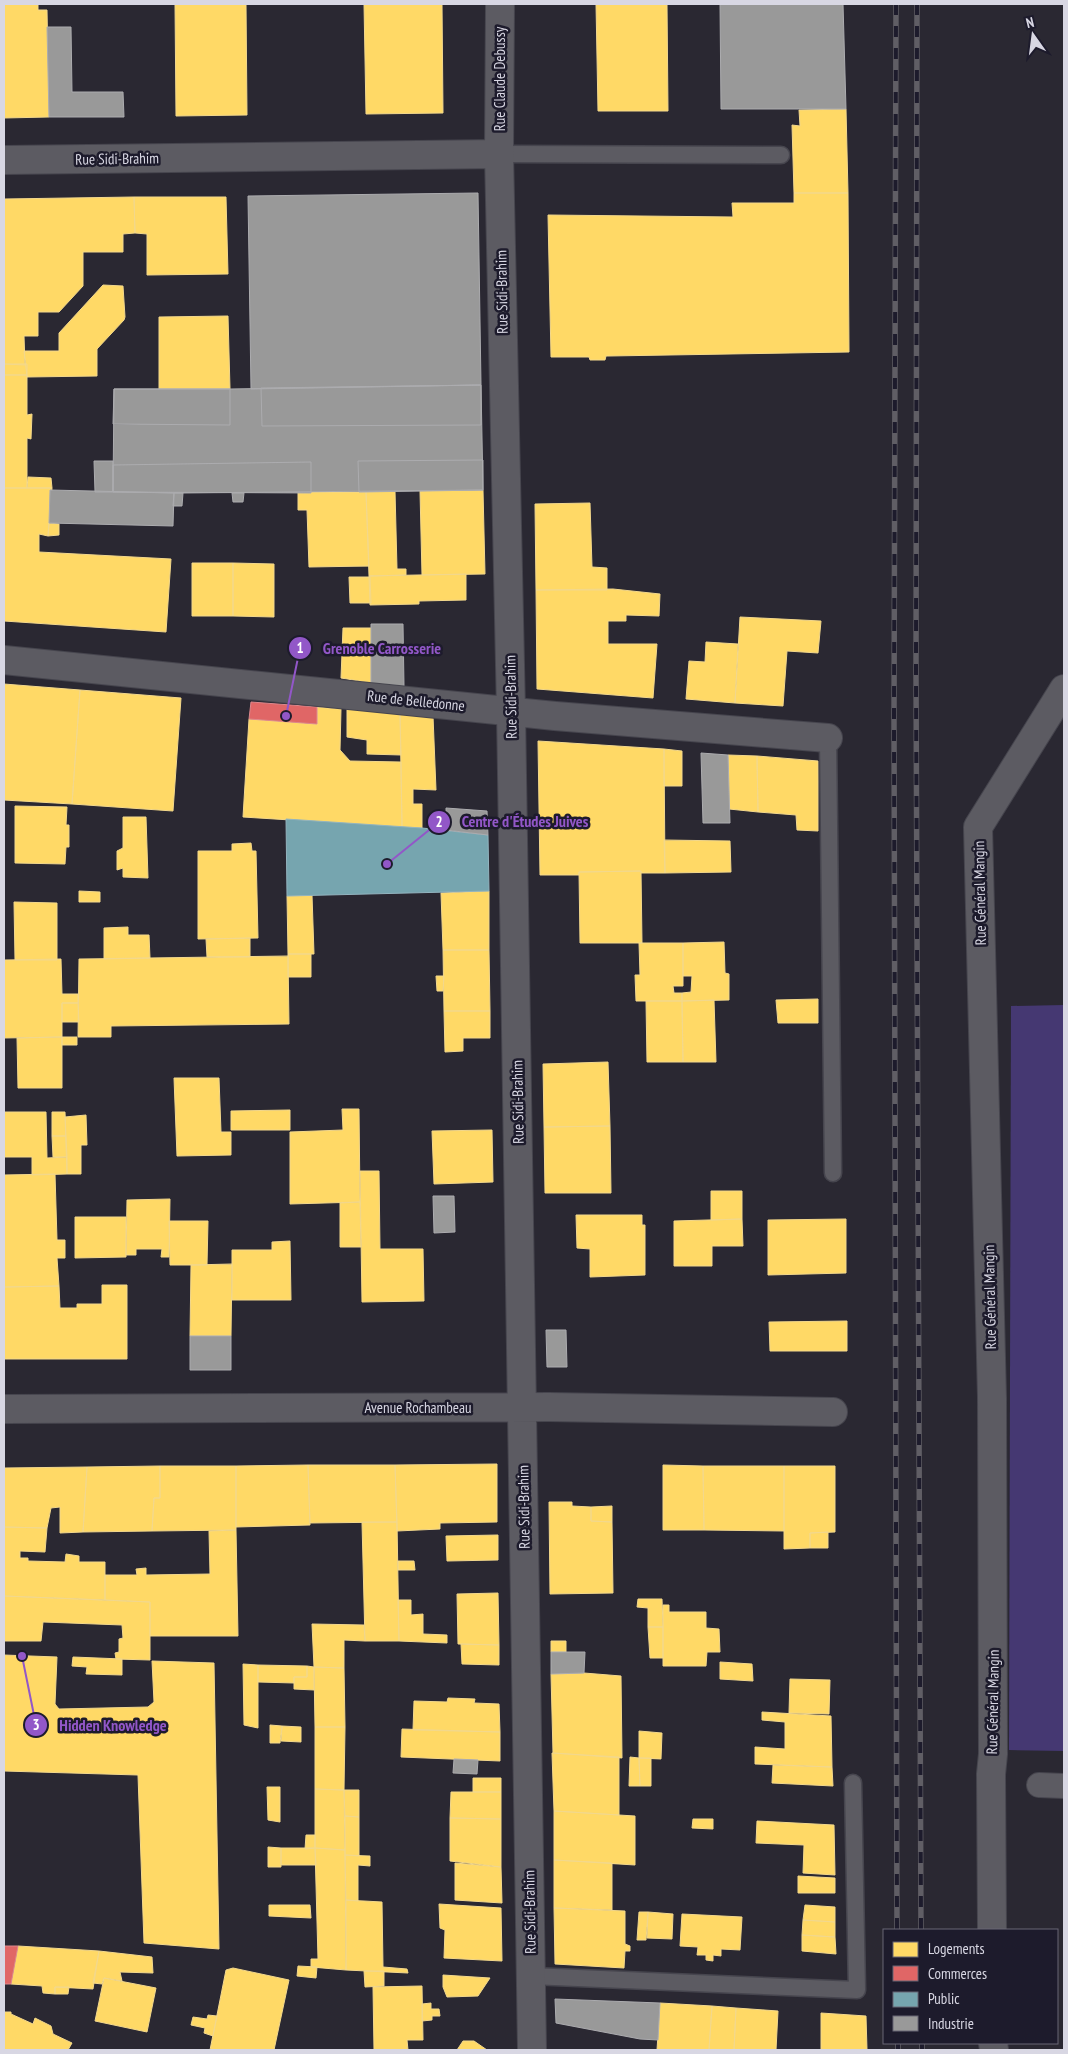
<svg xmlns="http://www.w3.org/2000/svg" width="1068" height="2054" viewBox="0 0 1068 2054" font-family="'PT Sans Narrow',sans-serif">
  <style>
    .green { fill: #453872 }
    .homes { fill: #ffd966; stroke: #f3d88c }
    .shops { fill: #e06666; stroke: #de888c }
    .public { fill: #76a5af; stroke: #93b4bf }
    .industry { fill: #999; stroke: #acacaf }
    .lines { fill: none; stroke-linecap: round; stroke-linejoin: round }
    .service-casing { stroke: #46454e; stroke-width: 19 }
    .pedestrian-casing { stroke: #46454e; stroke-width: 26 }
    .minor-casing { stroke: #46454e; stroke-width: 30 }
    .service { stroke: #5c5b62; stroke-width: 16 }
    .pedestrian { stroke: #5c5b62; stroke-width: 24 }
    .minor { stroke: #5c5b62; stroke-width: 28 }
    .rail-casing { stroke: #605e65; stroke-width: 5.5 }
    .rail { stroke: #1d1b2c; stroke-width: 4; stroke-dasharray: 11; stroke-linecap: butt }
    .labels { text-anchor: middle; stroke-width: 5; stroke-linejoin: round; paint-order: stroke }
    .street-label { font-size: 15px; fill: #d8d7e3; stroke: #1d1b2c }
    .leader { fill: none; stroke: #9257c8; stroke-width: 2 }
    .callout-dot { fill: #9257c8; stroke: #1d1b2c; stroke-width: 2 }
    .mark-label { font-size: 15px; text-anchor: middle; font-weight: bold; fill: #fff }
    .callout-label { font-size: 16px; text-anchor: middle; font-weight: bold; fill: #9257c8; stroke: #1d1b2c; stroke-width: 5; stroke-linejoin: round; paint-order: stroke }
  </style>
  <rect width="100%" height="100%" fill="#2a2832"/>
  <path class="green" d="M1064,1005V1751L1009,1750L1011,1006Z"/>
  <path class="homes" d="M4,4H38V10H47L49,117L4,118Z
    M175,4H246L247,115L176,116Z
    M364,4H442L443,113L366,114Z
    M596,4H667L668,111H598Z
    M846,109L848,193H794L792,125L800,126L799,110Z
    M794,193H848L849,352L609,356H606L605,360H590L589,357H551L548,215L733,217L732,203H794Z
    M134,197L135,233L123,234V252H83V286L59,312H38V336H24L25,365L4,364V199Z
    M134,197H226L228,274L147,275V234L135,233Z
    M103,285L123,286L125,317L124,320L97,349V376L27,377L24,351H59V333Z
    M228,316L230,389H159V317Z
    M4,364H27V375H4Z
    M4,375H27V415L32,414L31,439L27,438V488H4Z
    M28,477L51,478L52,488H27Z
    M4,488H52L48,536L39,534V552L171,559L166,632L4,621Z
    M483,490L485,574L422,575L420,491Z
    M395,491L397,569H406V575L369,576L366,492Z
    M298,492H366L369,566L309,567L307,510H298Z
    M590,503L592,567L607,568V590H536L535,504Z
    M49,523L59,524V535L48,536Z
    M192,563H233V616H192Z
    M233,563L274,564V617L233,616Z
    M466,574V600L419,601V604L370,605L369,576Z
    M349,577H370L371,603H350Z
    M613,589L660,594L659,616L626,615V621H608V644H657L653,698L537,689L536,590Z
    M740,617L821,621L818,653L787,651L783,706L735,703Z
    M343,628H372L371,683L341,678Z
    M706,642L738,644L735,703L686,699L689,661L705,662Z
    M4,684L80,690L72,804L4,800Z
    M80,690L181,698L173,811L72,804Z
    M317,707L341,709L340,750L350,761L401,762L402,827L243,817L249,719L317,724Z
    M347,709L400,713L401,755L367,754V740L347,737Z
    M400,713L433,716L436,790L413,789V804H422V828L402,827Z
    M538,741L664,749L665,873H641V871L579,872V875H540Z
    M664,749L682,751V786H664Z
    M728,755L757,756L758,812L729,809Z
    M757,756L818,761V831L797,830L796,815L758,812Z
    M15,806L67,807L66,825H69V847H66L65,864L15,863Z
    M123,817H146L148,878L123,877V868L117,870V851L123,848Z
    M664,840L730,841L731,872L665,873Z
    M251,843L252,851H256L258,938L198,939V851H232V844Z
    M641,871L642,943H580L579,872Z
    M79,891L100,892V902H79Z
    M489,891V950H443L441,893Z
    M312,895L314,954H288L287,896Z
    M14,902L57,903V960H15Z
    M128,927V935H149L150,958L104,959V928Z
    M250,938V957H207L206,939Z
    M724,942L725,973L729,974V1000L682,1001V993L691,992L692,976H683V943Z
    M639,943H683V986H673L674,993H682V1001H636L635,975H640Z
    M443,950H489L490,1011H444Z
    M288,954H311V977H288Z
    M288,956L289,1024L111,1026V1037H78L79,959Z
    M61,959L62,994H78V1003H62V1037L4,1038V960Z
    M436,976H444L443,991H437Z
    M818,999V1023H778L776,1000Z
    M714,1000L716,1062H683L682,1001Z
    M646,1001H682L683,1062H647Z
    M62,1003H78L79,1022H62Z
    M444,1011H490V1038H463V1051L445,1052Z
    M62,1037V1088H18L17,1038Z
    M62,1037H77V1045H62Z
    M608,1062L610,1126L544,1127L543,1064Z
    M174,1078H219L221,1132H231V1155L177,1156Z
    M342,1109H359L360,1202L290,1204V1132L343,1130Z
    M290,1110V1130H231V1111Z
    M4,1112H46L47,1158L67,1157V1174L32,1175V1157H4Z
    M52,1112H65L66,1136H52Z
    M86,1115L87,1145H81V1174H67L65,1117Z
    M610,1126L611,1193H545L544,1127Z
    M492,1130L493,1182L434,1184L432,1131Z
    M52,1136H66L67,1157H53Z
    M360,1171H379L380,1249H423L424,1301L362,1302Z
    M55,1174L57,1240H65V1258H57L59,1286L4,1287V1175Z
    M711,1191H742V1219L711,1220Z
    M170,1199L169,1257H161L162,1249H136V1255H126L127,1200Z
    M360,1202L361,1247H340V1203Z
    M576,1215H642V1225H645V1275L590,1277V1249L577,1248Z
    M75,1217H126V1257L75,1258Z
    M742,1219L743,1246H712V1266H674V1221Z
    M846,1219V1273L768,1275V1220Z
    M169,1221H208L207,1265H170Z
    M290,1241L291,1300H232V1250H272V1242Z
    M232,1264L231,1336H190L191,1265Z
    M102,1285H127V1359H4V1287L59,1286L60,1308H77V1304H102Z
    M847,1321V1351H770L769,1322Z
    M497,1464V1522L440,1523V1529L397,1531L395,1465Z
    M308,1465H395L397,1522L310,1523Z
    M308,1465L310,1525L236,1527V1466Z
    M663,1465L703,1466L704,1530H663Z
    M160,1466H236V1530L152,1531L154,1498H160Z
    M160,1466V1498H154L152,1531L83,1532L87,1467Z
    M703,1466H784V1531L704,1530Z
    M784,1466H835V1532L810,1533V1548L784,1549Z
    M87,1467L83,1532L60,1533V1507L51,1508L47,1528L4,1527V1468Z
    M549,1502H572V1506L591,1507V1521L612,1522L613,1593L550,1594Z
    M612,1506V1522L591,1521V1507Z
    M362,1522H397L399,1641H365Z
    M4,1527L47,1528L45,1552L20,1551V1558H28V1561L65,1562L66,1554L79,1556V1562H105V1600L4,1596Z
    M236,1530L238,1636H150V1602L105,1600V1575H137L136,1569L146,1568V1575L210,1574L209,1531Z
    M828,1532V1548H810V1533Z
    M498,1535V1560L447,1561L446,1536Z
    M398,1561H414L415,1570H398Z
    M498,1593L499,1645L458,1644L457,1594Z
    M4,1596L150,1602V1660L116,1659L115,1653L119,1652V1639L123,1638L122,1625L43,1622L41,1641H4Z
    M638,1599H662L663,1627H648V1608L637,1607Z
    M398,1600H411V1615L423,1614V1634L447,1635V1643L399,1641Z
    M663,1605H669V1612H706V1628L719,1629L720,1652H707L706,1666H663Z
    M312,1624L364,1625L365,1641L344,1640V1668L314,1667Z
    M648,1627H663V1658H650Z
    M551,1641H566V1652H551Z
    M461,1644L499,1645V1665L462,1664Z
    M4,1655L57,1657L55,1704L59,1709L148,1707L154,1702L152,1661L214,1663L219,1949L144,1943L138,1775L4,1771Z
    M73,1657L122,1659V1675L86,1674L87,1667L72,1666Z
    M720,1662L752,1664L753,1681L720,1679Z
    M243,1664L258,1665V1728L244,1725Z
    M258,1665L307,1666V1677H294V1683L258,1682Z
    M307,1666L314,1667V1690L294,1689V1677H307Z
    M314,1667L344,1668L345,1727H315Z
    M584,1673L621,1676L622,1758L553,1753L551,1674Z
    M790,1679L830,1680L829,1714L789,1713Z
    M448,1698L475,1699L474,1703L499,1704L500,1732L413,1730L414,1701L447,1702Z
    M762,1712L831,1716L832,1767L755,1764V1747L785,1749V1722L762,1720Z
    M270,1725L282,1726L280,1743H270Z
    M282,1726L301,1727V1742L281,1741Z
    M315,1727H345L344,1790L315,1789Z
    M402,1729L500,1732V1761L401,1757Z
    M639,1731L662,1733L661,1759L639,1758Z
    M552,1753L619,1757V1815L554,1811Z
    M630,1757L639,1758L640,1786H629Z
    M639,1758H651V1786H640Z
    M773,1765L832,1767L833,1786L772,1783Z
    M473,1778H501V1792H473Z
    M267,1787H280V1822L268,1820Z
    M315,1789L344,1790L345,1850L315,1848Z
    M344,1790H359V1817L345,1816Z
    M451,1792H501V1819L450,1818Z
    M554,1811L635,1816V1865L554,1860Z
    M345,1816L359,1817V1856L345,1855Z
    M450,1818L501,1819V1867L450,1861Z
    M693,1819H713V1829L692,1828Z
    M757,1821L834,1825L835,1875L803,1873L804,1845L756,1843Z
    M306,1835H315V1848L305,1849Z
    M268,1847L281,1848V1867H268Z
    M281,1848H315L316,1865H281Z
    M315,1848L345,1850L346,1970L311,1967V1959H318Z
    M345,1855L370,1856V1866L358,1865V1901L346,1900Z
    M554,1860L612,1863V1910L554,1908Z
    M455,1863L501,1867L502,1903L455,1900Z
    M798,1876L835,1878V1893H798Z
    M346,1900L382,1902L383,1967L407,1969L408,1973L346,1970Z
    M439,1904L501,1908L502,1961L444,1958L445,1930L440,1928Z
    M269,1905H310L311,1918L269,1916Z
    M805,1905L835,1907V1922L803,1920Z
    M554,1908L625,1911V1944L630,1946V1951H625L624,1968L555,1964Z
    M639,1912H648L646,1940H637Z
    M648,1912L673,1914L672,1939L647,1938Z
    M682,1914L742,1917L740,1950L721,1949V1956L713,1955V1961L706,1960V1955H697L698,1947L680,1946Z
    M803,1920L835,1922V1937L802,1935Z
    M802,1935L835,1937L836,1954L802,1951Z
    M18,1946L99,1951L93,1989L55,1987V1994L43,1993L42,1986L11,1984Z
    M99,1951L152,1957L153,1973L120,1972L122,1981L104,1978L102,1984L93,1983Z
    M298,1966L317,1967L316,1978L297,1976Z
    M233,1968L289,1980L274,2050H210L226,1970Z
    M364,1971H384V1986L365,1987Z
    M443,1975L490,1978L478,1996L447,1997L443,1987Z
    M104,1978L156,1988L147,2032L95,2021Z
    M422,1986L423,2040H407L408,2050H374L373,1987Z
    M55,1987H69L68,1994H55Z
    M431,2003V2009H439L440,2016H432V2020L422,2021V2004Z
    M660,2003L712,2006L709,2050H657Z
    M712,2006L736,2008L734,2050H709Z
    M736,2008L778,2011L776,2050H734Z
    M4,2012H11V2014L33,2024L35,2018L51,2026L53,2034L72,2043L68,2050H4Z
    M821,2013L866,2016L867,2050H821Z
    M208,2015L217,2016L213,2036L204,2033L205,2028L191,2025L193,2017L207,2019Z
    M463,2041H474L487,2050H457Z"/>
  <path class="shops" d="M251,702L317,707V724L249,719Z
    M4,1946H18L11,1984H4Z"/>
  <path class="public" d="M286,819L422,828L488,835L489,891L287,896Z"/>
  <path class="industry" d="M720,4H843L846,109H721Z
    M47,27H71L72,92H123L124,117H49Z
    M478,193L481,385L251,389L248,196Z
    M481,385V425L262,426L261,388Z
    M481,385L483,490L183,493L113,492L114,389H230Z
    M114,389H230V425L113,424Z
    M483,460V490L359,492L358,461Z
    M94,461H113V492H95Z
    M311,462V493L113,492V465Z
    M50,490L174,493L173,526L49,523Z
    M174,493H183L182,506H173Z
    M232,493H244L243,502H233Z
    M371,624H403L404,686L371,683Z
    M701,753L728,755L730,823H703Z
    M446,808L487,811L488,835L446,830Z
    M433,1196H454L455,1232L434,1233Z
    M546,1330H566L567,1367H547Z
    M190,1336H231V1370H190Z
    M551,1652H585L584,1673L551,1674Z
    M454,1759L478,1760L477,1774L453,1773Z
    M555,1999L660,2003L658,2040L640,2039L556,2023Z"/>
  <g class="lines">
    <g class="service-casing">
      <path id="service" d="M499,154L781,155
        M828,738L833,1173
        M531,1976L857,1990L853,1783"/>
    </g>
    <g class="pedestrian-casing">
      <path id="pedestrian" d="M1039,1785L1064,1786"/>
    </g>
    <g class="minor-casing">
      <path id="minor" d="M500,4L499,154L511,711L532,2050
        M4,160L499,154
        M4,660L555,716L828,738
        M4,1409L549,1407L833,1412
        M992,1930L991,1774L993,1754L992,1398L978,827L1064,689
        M993,2043L994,2050"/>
    </g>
    <use href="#service" class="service"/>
    <use href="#pedestrian" class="pedestrian"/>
    <use href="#minor" class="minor"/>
    <g class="rail-casing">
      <path id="rail" d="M896,4L894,719L897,1930
        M917,4L916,674L921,1930
        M898,2043V2050
        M922,2043V2050"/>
    </g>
    <use href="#rail" class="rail"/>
  </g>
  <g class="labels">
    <g class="street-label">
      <text transform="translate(500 79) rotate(-90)" y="5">Rue Claude Debussy</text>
      <text transform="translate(117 159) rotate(-1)" y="5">Rue Sidi-Brahim</text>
      <text transform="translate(502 292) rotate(-91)" y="5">Rue Sidi-Brahim</text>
      <text transform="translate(511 697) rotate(-91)" y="5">Rue Sidi-Brahim</text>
      <text transform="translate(416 701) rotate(6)" y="5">Rue de Belledonne</text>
      <text transform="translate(980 893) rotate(-91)" y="5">Rue Général Mangin</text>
      <text transform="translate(518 1102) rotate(-91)" y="5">Rue Sidi-Brahim</text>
      <text transform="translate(990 1297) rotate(-91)" y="5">Rue Général Mangin</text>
      <text x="418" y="1413">Avenue Rochambeau</text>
      <text transform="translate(524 1507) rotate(-91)" y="5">Rue Sidi-Brahim</text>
      <text transform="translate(993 1702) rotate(-89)" y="5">Rue Général Mangin</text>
      <text transform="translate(530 1912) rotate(-91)" y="5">Rue Sidi-Brahim</text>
    </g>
  </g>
  <path class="leader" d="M286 716L300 648M387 864L439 822M22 1656L36 1725"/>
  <g class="callout-dot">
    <circle cx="286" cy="716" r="5"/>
    <circle cx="387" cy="864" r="5"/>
    <circle cx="22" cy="1656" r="5"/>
    <circle cx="300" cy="648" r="12"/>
    <circle cx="439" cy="822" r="12"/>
    <circle cx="36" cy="1725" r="12"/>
  </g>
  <g class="mark-label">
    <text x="300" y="653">1</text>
    <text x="439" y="827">2</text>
    <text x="36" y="1730">3</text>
  </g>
  <g class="callout-label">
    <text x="382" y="654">Grenoble Carrosserie</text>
    <text x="525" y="827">Centre d'Études Juives</text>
    <text x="113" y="1731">Hidden Knowledge</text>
  </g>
  <rect width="1068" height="2054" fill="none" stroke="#d8d7e3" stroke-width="10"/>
  <rect x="883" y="1929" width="175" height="115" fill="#1d1b2c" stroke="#686675"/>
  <rect x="893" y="1942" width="25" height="15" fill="#ffd966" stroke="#686675"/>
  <text x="928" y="1954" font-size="15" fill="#d8d7e3">Logements</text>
  <rect x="893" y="1966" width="25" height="15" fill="#e06666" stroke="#686675"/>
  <text x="928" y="1979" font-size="15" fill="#d8d7e3">Commerces</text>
  <rect x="893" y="1992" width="25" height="15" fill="#76a5af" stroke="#686675"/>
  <text x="928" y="2004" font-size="15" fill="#d8d7e3">Public</text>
  <rect x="893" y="2016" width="25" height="15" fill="#999999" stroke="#686675"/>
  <text x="928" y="2029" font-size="15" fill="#d8d7e3">Industrie</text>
  <g transform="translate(1033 35) rotate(346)" stroke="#1d1b2c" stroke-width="4" paint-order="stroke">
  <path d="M0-4L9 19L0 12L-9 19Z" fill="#d8d7e3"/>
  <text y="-8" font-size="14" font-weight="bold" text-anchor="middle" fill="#d8d7e3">N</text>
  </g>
</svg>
